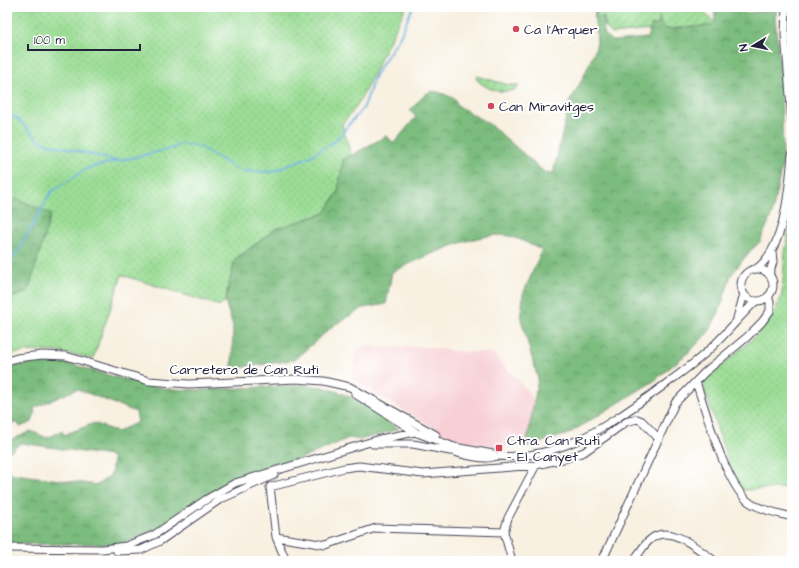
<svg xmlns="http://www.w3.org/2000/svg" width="799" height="568" viewBox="0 0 799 568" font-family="'Architects Daughter',sans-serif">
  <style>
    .built { fill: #f7cfd4 }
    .grass { fill: url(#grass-dots); stroke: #5e8068 }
    .forest { fill: url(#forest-crowns); stroke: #4f6f5c }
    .garden { fill: url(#garden-furrows); stroke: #5e8068 }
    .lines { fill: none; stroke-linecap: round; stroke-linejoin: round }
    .stream { stroke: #69b1e0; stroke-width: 2 }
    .street-casing { stroke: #424154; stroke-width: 9 }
    .street { stroke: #fff; stroke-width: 7 }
    .poi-dot { fill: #d1495b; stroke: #fff; stroke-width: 1.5 }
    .labels { text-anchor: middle; stroke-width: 4; stroke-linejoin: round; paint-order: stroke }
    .poi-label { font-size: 14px; fill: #22223b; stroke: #fff; text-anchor: start }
    .street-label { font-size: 14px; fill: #22223b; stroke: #fff }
  </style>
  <defs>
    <pattern id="grass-dots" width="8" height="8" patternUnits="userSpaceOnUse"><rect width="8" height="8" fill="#9bdd95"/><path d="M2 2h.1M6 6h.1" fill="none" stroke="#85bd81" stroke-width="1.8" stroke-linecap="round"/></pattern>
    <pattern id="forest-crowns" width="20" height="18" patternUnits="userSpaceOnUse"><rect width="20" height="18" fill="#7cbc7e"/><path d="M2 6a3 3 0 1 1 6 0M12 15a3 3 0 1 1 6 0" fill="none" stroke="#659868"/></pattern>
    <pattern id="garden-furrows" width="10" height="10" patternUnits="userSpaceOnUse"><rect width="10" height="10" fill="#9bdd95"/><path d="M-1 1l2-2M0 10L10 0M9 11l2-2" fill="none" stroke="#85bd81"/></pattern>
  </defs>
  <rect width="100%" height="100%" fill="#fff"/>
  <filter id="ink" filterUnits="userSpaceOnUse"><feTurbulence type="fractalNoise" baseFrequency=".025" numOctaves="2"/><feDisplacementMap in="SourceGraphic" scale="8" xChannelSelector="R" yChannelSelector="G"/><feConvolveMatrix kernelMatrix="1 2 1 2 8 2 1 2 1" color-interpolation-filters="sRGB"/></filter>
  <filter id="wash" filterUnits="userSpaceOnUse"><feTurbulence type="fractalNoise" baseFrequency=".012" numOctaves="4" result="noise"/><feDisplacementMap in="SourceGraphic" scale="16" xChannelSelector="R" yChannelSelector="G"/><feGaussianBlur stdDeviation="0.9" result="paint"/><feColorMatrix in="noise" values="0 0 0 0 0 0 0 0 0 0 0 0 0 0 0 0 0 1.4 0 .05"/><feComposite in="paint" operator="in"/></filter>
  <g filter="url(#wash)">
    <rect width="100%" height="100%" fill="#f8f0e0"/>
    <path class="built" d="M367,345L382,348L419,346L451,351L492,353L527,390L537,406L526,447H492L461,440L448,436L386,400L351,378L357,348Z"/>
    <path class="grass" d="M7,7H406L362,97L354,110L342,124L351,155L343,160L338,192L325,213L276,229L235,259L225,301L220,306L122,275L93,359C59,351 42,348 7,355V299L28,292L16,198L7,207Z
      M792,211V484L782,488L743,490L730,467L702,383L759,333L776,309L782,294L785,252Z"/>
    <path class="forest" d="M596,7H598L596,14L598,18L602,16L605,25L603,27L605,35L612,41L647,38L651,25H657L659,23V16L662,25L667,29L712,25L715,21L714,7H741L746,13L777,9L775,18L781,79L783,160L772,214L760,242L750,251L731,275L719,312L708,333L691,350L654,381L568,434L526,447L538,379L521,319L523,294L542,250C532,246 523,240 513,237C483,227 421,259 392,272L386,304L363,308L334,325L294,360L232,369L233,326L225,301L235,260L275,229L325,213L338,192L343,160L386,136L394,143L416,117L410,111C429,90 428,86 455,99L457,105L492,126L544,172L553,174L570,100C578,90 596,52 597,41C597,31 592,14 596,7Z
      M16,198L51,214L28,292L7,299V207Z
      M41,361L64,362L115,377L167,389L200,390L302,385L323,387L339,392L365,403L389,419L388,422L399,429L360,440L349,438L310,455L237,481L157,531L154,530L141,536V538L119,544H7V473L97,485L111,475L113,459L111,456L21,443L7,454V442L31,431L47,438L62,431L64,435L94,423L117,432L138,422L136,412L77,389L34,408L35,413L32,422L20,427L17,422L7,426V368Z"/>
    <path class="garden" d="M598,7H704L705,14L715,22L712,25L667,29L661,24L659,16V24L651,25V30L612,34L607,29L604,17L603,19L602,16L598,18L596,14Z
      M477,76L509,85H519L518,87H516L515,90C501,94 487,90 476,79Z"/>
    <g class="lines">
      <path class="stream" d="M7,114L18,119L41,142L117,161
        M7,266L20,248L51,192L88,168L174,148L179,144L198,146L240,171L272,172L311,156L335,141L364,107L375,75L399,38L413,7"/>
    </g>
  </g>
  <g filter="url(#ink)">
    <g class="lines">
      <g class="street-casing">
        <path id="street" d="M786,7L785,34L792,120
          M756,269C785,249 789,188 792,155
          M741 285a16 16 0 1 1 32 0a16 16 0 1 1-32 0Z
          M769,275L773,262L772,252
          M737,318L744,294
          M7,361L17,358L42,355L66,356L149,381L189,384L296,379L323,381L350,387L436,435
          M696,382C706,411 725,484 749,502C760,510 778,513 792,517
          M355,394L417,433
          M373,444H413L450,451
          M446,448C455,453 486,462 495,456
          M504,532L508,518L536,465
          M504,532L512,561
          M276,537L326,545L376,528L504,532
          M7,548L103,549L126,546L154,535L207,499L235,483L380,439L415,432L454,447L493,454L495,456C557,461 604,428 652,394C672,379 692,366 710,349C726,334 740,316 756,301
          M117,551L141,550L160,541L219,500L274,475
          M286,561L276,537L270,487L344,468L359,466L423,474L536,465L567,458L584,452L626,422L637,419L642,421L659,439
          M602,561L675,403L705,372L747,337L762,322L770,311V302L768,296
          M633,561C639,554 644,544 651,539C671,523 698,550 715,561"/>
      </g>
      <use href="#street" class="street"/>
    </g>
  </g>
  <g class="poi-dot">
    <circle cx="516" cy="29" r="4"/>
    <circle cx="491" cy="106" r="4"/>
    <rect x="495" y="444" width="8" height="8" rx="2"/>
  </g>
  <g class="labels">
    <g class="poi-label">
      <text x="524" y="34">Ca l'Arquer</text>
      <text x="499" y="111">Can Miravitges</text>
      <text x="507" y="445">Ctra. Can Ruti<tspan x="507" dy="16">- El Canyet</tspan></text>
    </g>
    <g class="street-label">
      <text x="244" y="374">Carretera de Can Ruti</text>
    </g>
  </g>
  <rect width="799" height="568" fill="none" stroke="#fff" stroke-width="24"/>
  <g transform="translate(753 46) rotate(260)" stroke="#ffffff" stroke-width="3" paint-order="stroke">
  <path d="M0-3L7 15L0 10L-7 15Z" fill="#22223b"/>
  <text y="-6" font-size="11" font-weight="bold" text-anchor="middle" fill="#22223b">N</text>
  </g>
  <path d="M28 44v6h112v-6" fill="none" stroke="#22223b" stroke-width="2"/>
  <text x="34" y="44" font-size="12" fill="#22223b" stroke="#ffffff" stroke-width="3" paint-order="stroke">100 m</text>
</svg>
